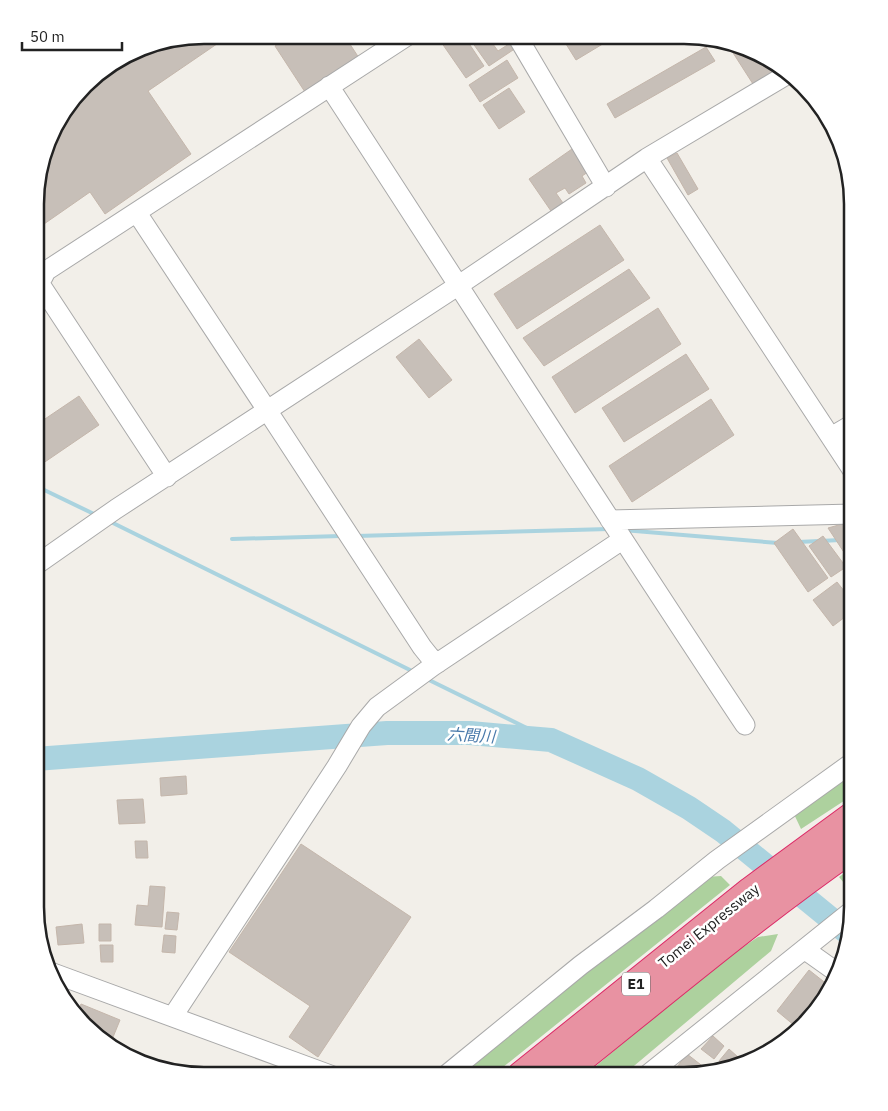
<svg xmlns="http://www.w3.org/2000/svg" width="888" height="1111" viewBox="0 0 888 1111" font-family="'IBM Plex Sans','Noto Sans JP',sans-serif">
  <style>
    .forest { fill: #add19e }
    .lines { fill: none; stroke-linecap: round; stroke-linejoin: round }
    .stream { stroke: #aad3df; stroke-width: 4 }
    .river { stroke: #aad3df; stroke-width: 24 }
    .building { fill: #c7bfb8; stroke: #c4b6ab }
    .minor-casing { stroke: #a9a9a9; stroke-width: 21 }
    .highway-casing { stroke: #dc2a67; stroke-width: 30 }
    .minor { stroke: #fff; stroke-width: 19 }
    .highway { stroke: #e892a2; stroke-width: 28 }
    .labels { text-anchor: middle; stroke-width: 5; stroke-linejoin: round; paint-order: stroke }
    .shield { fill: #fff; stroke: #646464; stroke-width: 1 }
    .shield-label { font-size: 14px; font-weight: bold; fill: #222 }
    .street-label { font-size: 15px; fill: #222; stroke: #fff }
    .water-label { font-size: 16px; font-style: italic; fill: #4a7aab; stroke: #fff }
    .rim { fill: none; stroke: #222; stroke-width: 2.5 }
  </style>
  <rect width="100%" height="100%" fill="#f2efe9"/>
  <path class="forest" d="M853,769V795L801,829L793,812Z
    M853,867V887L849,889L839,877Z
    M721,876L730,885L492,1076H457L706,877Z
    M778,934L771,951L622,1076H584L716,965L758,937Z"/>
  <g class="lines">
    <path class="stream" d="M36,486L96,515
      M109,521L414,672
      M623,530L778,543
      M356,536L609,529
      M232,539L341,536
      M798,542L841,540
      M427,679L551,740"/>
    <path class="river" d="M35,759L387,733H470L551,740L638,779L689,808L723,831L848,933"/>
  </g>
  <path class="building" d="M204,35H230L148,91L191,154L105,214L90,192L44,224L36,213V182L57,120L93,77L149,44Z
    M292,35H344L359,58L305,92L275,46Z
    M443,36H464L484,66L466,78L439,39Z
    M482,36H487L498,51L512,42L516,48L489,66L472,42Z
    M561,36H616L576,60Z
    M728,45L778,64L781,67L753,84Z
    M706,47L715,61L615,118L607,104Z
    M507,60L518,78L480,102L469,85Z
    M509,88L525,112L499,129L483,105Z
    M572,149L588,172L582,176L586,183L569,194L565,188L556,193L563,203L551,211L529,179Z
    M677,153L698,189L688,195L667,158Z
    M600,225L624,260L517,329L494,294Z
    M629,269L650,298L544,366L523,338Z
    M658,308L681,344L575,413L552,377Z
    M419,339L452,380L429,398L396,357Z
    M686,354L709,389L624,442L602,408Z
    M79,396L99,425L36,468V425Z
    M711,399L734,435L632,502L609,466Z
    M853,521V566L828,528Z
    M793,529L828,578L808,592L774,543Z
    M823,536L846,567L831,577L809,546Z
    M837,582L853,602V611L833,626L813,600Z
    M186,776L187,794L161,796L160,778Z
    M143,799L145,823L119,824L117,800Z
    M135,841H147L148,858H136Z
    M301,844L411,917L318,1057L289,1037L310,1006L229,952Z
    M150,886L165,887L162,927L135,925L137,905L148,906Z
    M167,912L179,913L177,930L165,929Z
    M82,924L84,943L58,945L56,927Z
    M99,924H111V941H99Z
    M164,935L176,936L175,953L162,952Z
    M100,945H113V962H101Z
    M809,970L828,985L795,1026L777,1011Z
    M81,1004L120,1020L109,1047L77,1013Z
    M713,1036L724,1046L714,1059L701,1049Z
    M729,1049L738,1057L732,1064L726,1066L719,1061Z
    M687,1054L705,1068L700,1074L688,1076L677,1067Z"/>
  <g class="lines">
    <g class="minor-casing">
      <path id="minor" d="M517,36L606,187
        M329,86C468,299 604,513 745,725
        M647,158L853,471
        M137,213L267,410L422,647L430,657L438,663
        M38,281L167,477
        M36,282L43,277L46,271L407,36
        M831,437L853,424
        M610,520L853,514
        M36,565L116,509L459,285L647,158L788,74
        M804,949L835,971
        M53,973L333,1076
        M173,1016L337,766L361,726L377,707L433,666L622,540
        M445,1076L581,965L656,909L717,860L853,762
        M646,1076L853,910"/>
    </g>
    <g class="highway-casing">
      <path id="highway" d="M521,1076L751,891L853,816
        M559,1076C656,999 751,918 853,847"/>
    </g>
    <use href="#minor" class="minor"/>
    <use href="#highway" class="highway"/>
  </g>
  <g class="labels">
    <rect class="shield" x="622" y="972.5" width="28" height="23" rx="4"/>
    <g class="shield-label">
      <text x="636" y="989">E1</text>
    </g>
    <g class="street-label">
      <text transform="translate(709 926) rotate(-39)" y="5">Tomei Expressway</text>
    </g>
    <g class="water-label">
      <text transform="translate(471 735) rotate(3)" y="6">六間川</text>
    </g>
  </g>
  <path d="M0 0H888V1111H0ZM204 44H684A160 160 0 0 1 844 204V907A160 160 0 0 1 684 1067H204A160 160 0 0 1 44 907V204A160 160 0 0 1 204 44Z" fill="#fff" fill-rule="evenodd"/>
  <path class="rim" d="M204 44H684A160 160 0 0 1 844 204V907A160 160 0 0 1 684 1067H204A160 160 0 0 1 44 907V204A160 160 0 0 1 204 44Z"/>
  <path d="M22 42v8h100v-8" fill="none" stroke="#222222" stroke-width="2.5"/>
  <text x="30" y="42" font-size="15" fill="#222222" stroke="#ffffff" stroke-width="4" paint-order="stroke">50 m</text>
</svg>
